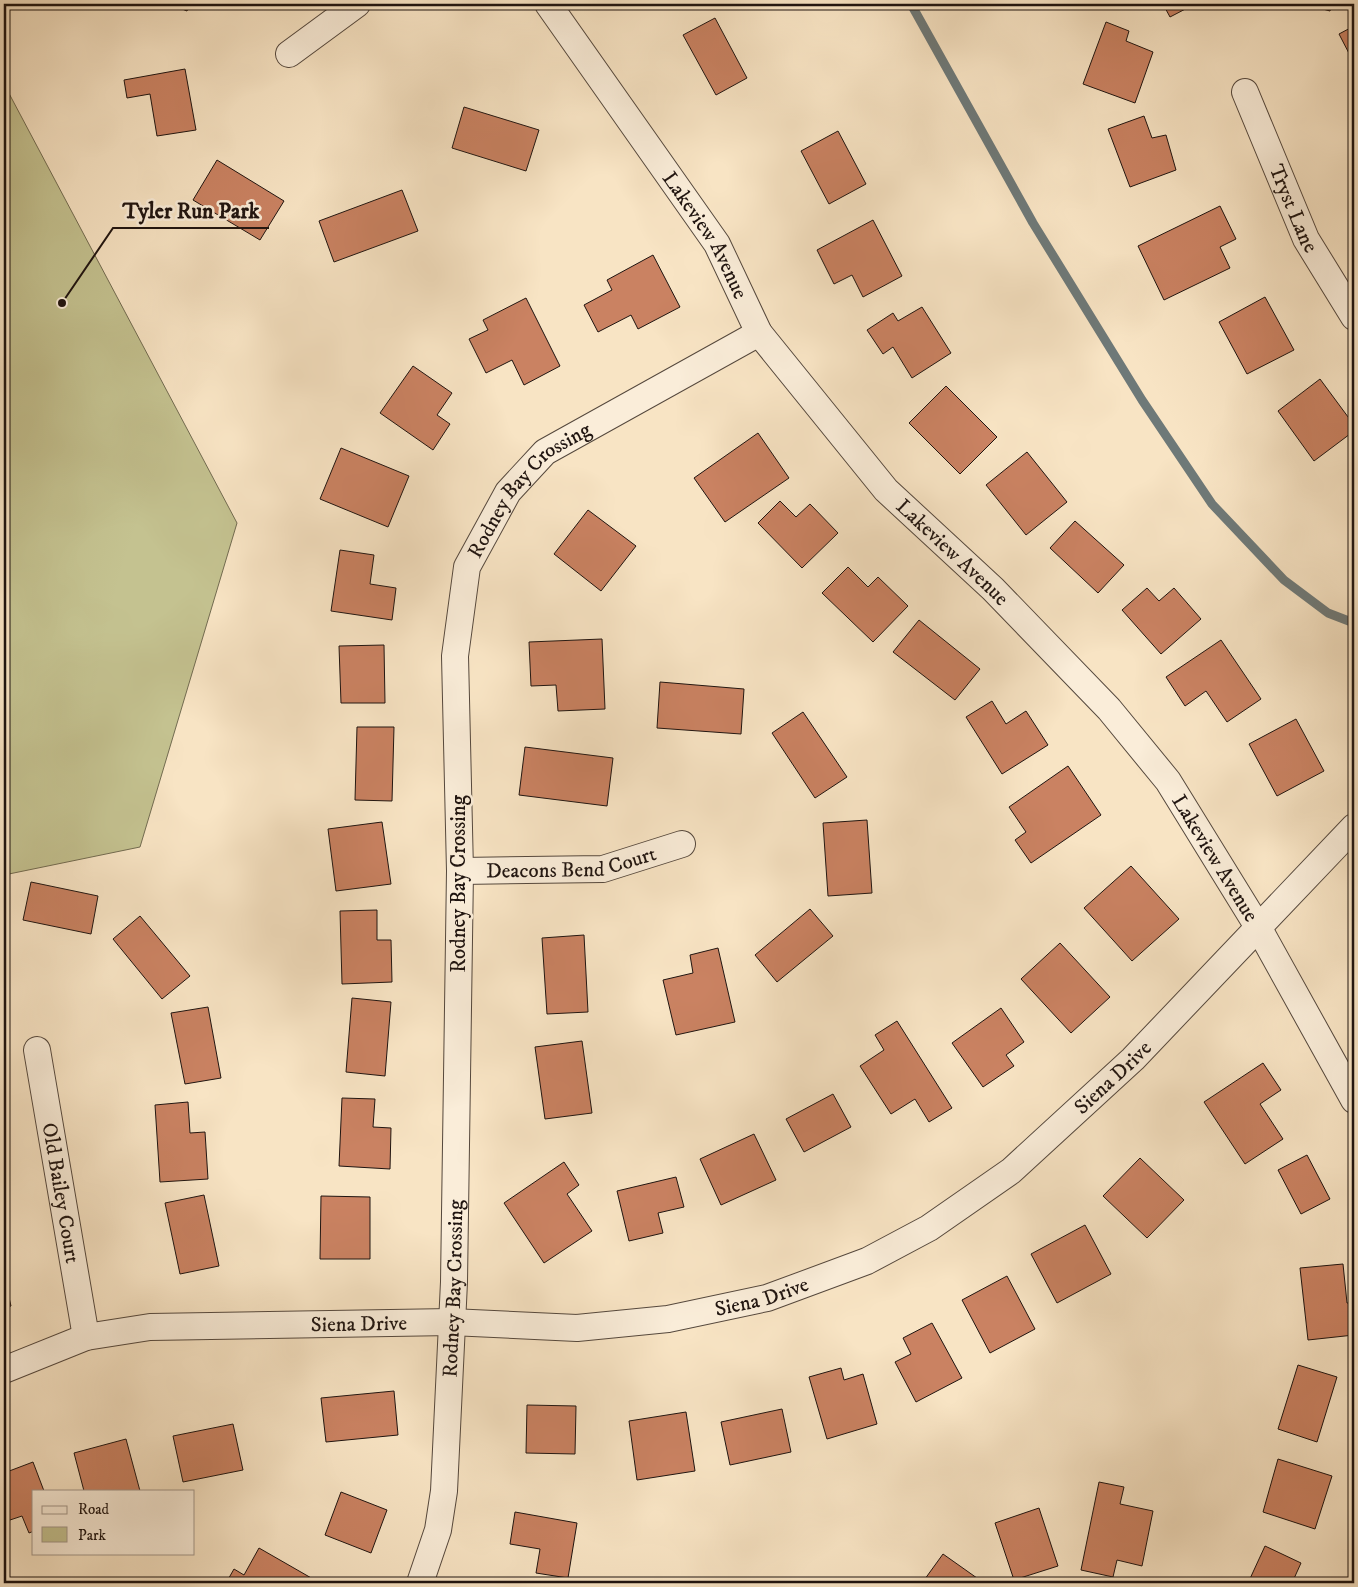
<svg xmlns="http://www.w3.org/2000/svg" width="1358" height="1587" viewBox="0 0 1358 1587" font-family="'IM FELL DW Pica',serif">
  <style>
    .green { fill: #c4c290; stroke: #726b50 }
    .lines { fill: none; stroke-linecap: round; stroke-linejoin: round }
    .stream { stroke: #6e7978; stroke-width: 9 }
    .building { fill: #ca8262; stroke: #1f1410 }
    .minor-casing { stroke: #55483d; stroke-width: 28 }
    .minor { stroke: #faedd9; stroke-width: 26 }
    .labels { text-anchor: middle; stroke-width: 5; stroke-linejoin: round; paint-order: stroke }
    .street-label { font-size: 21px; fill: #1f1410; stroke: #faedd9 }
    .leader { fill: none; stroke: #1f1410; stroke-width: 2 }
    .callout-dot { fill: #1f1410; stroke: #faedd9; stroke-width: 2 }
    .callout-label { font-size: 22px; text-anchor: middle; font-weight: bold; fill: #1f1410; stroke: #faedd9; stroke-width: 5; stroke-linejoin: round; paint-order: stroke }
  </style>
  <rect width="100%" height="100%" fill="#f8e4c4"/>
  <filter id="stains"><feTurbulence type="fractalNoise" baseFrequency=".004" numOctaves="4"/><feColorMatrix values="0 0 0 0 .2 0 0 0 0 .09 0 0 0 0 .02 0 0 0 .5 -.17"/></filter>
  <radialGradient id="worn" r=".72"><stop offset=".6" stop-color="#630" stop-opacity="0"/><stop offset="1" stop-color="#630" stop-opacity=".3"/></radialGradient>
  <path class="green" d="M4,84L237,523L140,847L4,875Z"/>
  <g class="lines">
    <path class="stream" d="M911,4L1033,223L1142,400L1212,504L1284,580L1328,613L1354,623"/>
  </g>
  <path class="building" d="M170,4H190L187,11Z
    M1163,4H1195L1170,17Z
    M1305,4H1332L1330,11Z
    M715,18L747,78L716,95L683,35Z
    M1106,22L1129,31L1126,41L1153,52L1135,103L1083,84Z
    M1354,26V63L1339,34Z
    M185,69L196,130L157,136L150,94L127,98L124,80Z
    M464,107L539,130L526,171L452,148Z
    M1144,116L1152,138L1166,135L1176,170L1130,187L1108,129Z
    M838,131L866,184L829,204L801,151Z
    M217,160L284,201L260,240L193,200Z
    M402,190L418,231L334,262L319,221Z
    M1220,206L1236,239L1220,247L1230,268L1164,300L1138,246Z
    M873,220L902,276L863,297L852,275L834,284L817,250Z
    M653,255L680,307L638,329L631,315L598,332L584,305L612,290L607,280Z
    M1265,297L1294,350L1247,374L1219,322Z
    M526,298L560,366L524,385L512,360L486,373L469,339L488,330L483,320Z
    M922,307L951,353L912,378L893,347L883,354L867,330L893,313L898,321Z
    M413,366L452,393L437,415L450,424L433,450L380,413Z
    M1320,379L1354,425V431L1314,461L1278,411Z
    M946,386L997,437L960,474L909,423Z
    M758,433L789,478L725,522L694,478Z
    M341,448L409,476L388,527L320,499Z
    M1027,452L1067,502L1026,535L986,485Z
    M780,501L796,517L810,504L838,533L802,568L758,523Z
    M588,510L636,546L601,591L554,554Z
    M1075,521L1124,565L1098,593L1050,548Z
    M340,550L374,555L370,584L396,588L392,620L331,611Z
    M848,567L868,587L878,577L908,606L873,642L822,593Z
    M1147,588L1159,601L1174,588L1201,619L1161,654L1122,610Z
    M919,620L980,669L955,700L893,652Z
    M602,639L605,709L558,711L556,685L531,686L529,642Z
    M1221,640L1261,699L1227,722L1206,691L1185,706L1166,677Z
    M384,645L385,703H341L339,646Z
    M660,682L744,689L741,734L657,728Z
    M992,701L1006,724L1026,711L1048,745L1002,774L966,717Z
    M803,712L847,777L815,798L772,733Z
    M1296,719L1324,771L1277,796L1249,744Z
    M357,727H394L392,801L355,800Z
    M525,747L613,758L607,806L519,795Z
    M1068,766L1101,815L1031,863L1015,840L1026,832L1009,807Z
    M867,820L872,893L828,896L823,823Z
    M382,822L391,884L336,891L328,829Z
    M1131,866L1179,919L1132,961L1084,908Z
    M31,882L98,896L91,934L23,920Z
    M810,909L833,936L777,982L755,955Z
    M377,910V940H391L392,982L342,984L340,911Z
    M140,916L190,976L162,999L113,939Z
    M584,935L588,1012L547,1014L542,938Z
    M1060,943L1110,997L1071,1033L1021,979Z
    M718,948L735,1022L676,1035L663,980L693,973L690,955Z
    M352,998L391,1002L385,1076L346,1072Z
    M208,1007L221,1078L185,1084L171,1013Z
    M1001,1008L1024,1042L1006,1055L1014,1066L983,1087L952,1043Z
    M897,1021L952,1108L929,1122L915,1099L891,1114L860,1066L884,1050L875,1035Z
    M582,1041L592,1113L545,1119L535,1047Z
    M1263,1063L1281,1090L1260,1104L1283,1139L1245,1164L1204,1102Z
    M833,1094L851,1127L804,1152L786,1119Z
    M342,1098L375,1099L373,1127L391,1128L390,1169L339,1166Z
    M188,1102L190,1133L205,1132L208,1179L160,1182L155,1105Z
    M754,1134L776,1180L721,1205L700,1159Z
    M1307,1155L1330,1199L1301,1214L1278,1170Z
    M1140,1158L1184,1200L1147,1238L1103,1196Z
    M564,1162L579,1185L567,1194L592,1231L544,1263L504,1203Z
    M676,1177L684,1207L658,1213L663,1233L629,1241L617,1191Z
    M204,1195L219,1266L180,1274L165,1203Z
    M321,1196L370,1197V1259H320Z
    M1085,1225L1111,1274L1057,1303L1031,1254Z
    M1343,1264L1347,1303H1354V1335L1308,1340L1300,1268Z
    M1007,1276L1035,1329L990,1353L962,1300Z
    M4,1277L11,1306L4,1308Z
    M932,1323L962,1378L916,1402L895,1362L911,1354L903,1338Z
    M1298,1365L1337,1377L1317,1442L1278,1429Z
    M841,1368L844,1380L863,1374L877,1424L827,1439L809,1377Z
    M394,1391L398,1435L326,1442L321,1398Z
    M527,1405L576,1406L575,1454L526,1453Z
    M782,1409L791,1452L730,1465L721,1422Z
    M686,1412L695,1471L637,1480L629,1421Z
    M233,1424L243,1470L183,1482L173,1436Z
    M126,1439L140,1491H84L74,1453Z
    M1278,1459L1332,1476L1315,1529L1263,1512Z
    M33,1462L44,1491H34V1531L29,1533L22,1516L7,1521L4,1513V1473Z
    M1099,1482L1124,1487L1120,1504L1153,1511L1142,1566L1117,1560L1113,1577L1081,1570Z
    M341,1492L387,1510L371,1553L325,1535Z
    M1039,1508L1058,1566L1014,1580L995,1523Z
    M515,1512L577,1523L568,1578L536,1573L540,1549L510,1544Z
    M1265,1546L1301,1563L1292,1583H1248Z
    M259,1548L320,1583H226L234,1569L244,1575Z
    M943,1554L984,1583H922Z"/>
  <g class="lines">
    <g class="minor-casing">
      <g id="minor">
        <path id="s1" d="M548,4L717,244L759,333L886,490L993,589L1109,709L1168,781L1258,927L1354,1100"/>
        <path d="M289,54L357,4"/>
        <path id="s2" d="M1245,92L1306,239L1354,317"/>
        <path id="s3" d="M460,871L603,869L682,844"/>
        <path id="s4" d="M37,1050L86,1337"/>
        <path id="s5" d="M4,1370L86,1337L150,1327L451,1322L577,1328L668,1319L767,1298L867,1261L929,1228L1011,1171L1133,1059L1354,827"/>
        <path id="s6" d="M420,1583L438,1530L444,1491L454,1282L460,871L455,656L467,567L508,492L545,452L759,333"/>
      </g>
    </g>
    <use href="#minor" class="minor"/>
  </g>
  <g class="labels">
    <g class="street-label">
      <text dy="7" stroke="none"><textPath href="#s2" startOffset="126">Tryst Lane</textPath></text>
      <text dy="7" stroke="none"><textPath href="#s1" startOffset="280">Lakeview Avenue</textPath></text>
      <text dy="7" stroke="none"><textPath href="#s6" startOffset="1122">Rodney Bay Crossing</textPath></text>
      <text dy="7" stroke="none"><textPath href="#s1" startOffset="685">Lakeview Avenue</textPath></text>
      <text dy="7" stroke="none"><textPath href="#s1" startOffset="1090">Lakeview Avenue</textPath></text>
      <text dy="7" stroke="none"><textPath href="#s3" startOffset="112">Deacons Bend Court</textPath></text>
      <text transform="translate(458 884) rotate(-90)" y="7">Rodney Bay Crossing</text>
      <text dy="7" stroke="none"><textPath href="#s5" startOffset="1188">Siena Drive</textPath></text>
      <text dy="7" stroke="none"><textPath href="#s4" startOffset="145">Old Bailey Court</textPath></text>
      <text dy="7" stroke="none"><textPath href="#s6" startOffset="298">Rodney Bay Crossing</textPath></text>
      <text dy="7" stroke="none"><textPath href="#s5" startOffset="768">Siena Drive</textPath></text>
      <text dy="7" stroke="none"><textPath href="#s5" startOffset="362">Siena Drive</textPath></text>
    </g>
  </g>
  <path class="leader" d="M62 303L113 228H269"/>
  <circle class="callout-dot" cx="62" cy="303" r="5"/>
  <g class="callout-label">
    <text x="191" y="218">Tyler Run Park</text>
  </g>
  <rect width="1358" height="1587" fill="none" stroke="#f8e4c4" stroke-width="20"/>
  <rect x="5" y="5" width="1348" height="1577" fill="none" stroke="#1f1410" stroke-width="2.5"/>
  <rect x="10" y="10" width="1338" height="1567" fill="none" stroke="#1f1410"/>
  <rect x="32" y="1490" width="162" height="65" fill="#faedd9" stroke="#a29689"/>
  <rect x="42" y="1506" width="25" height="8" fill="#faedd9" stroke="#a29689"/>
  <text x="78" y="1514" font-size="15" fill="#1f1410">Road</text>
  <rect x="42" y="1527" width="25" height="15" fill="#c4c290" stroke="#a29689"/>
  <text x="78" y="1540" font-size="15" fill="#1f1410">Park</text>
  <rect width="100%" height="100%" filter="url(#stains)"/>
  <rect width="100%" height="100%" fill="url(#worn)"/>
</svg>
